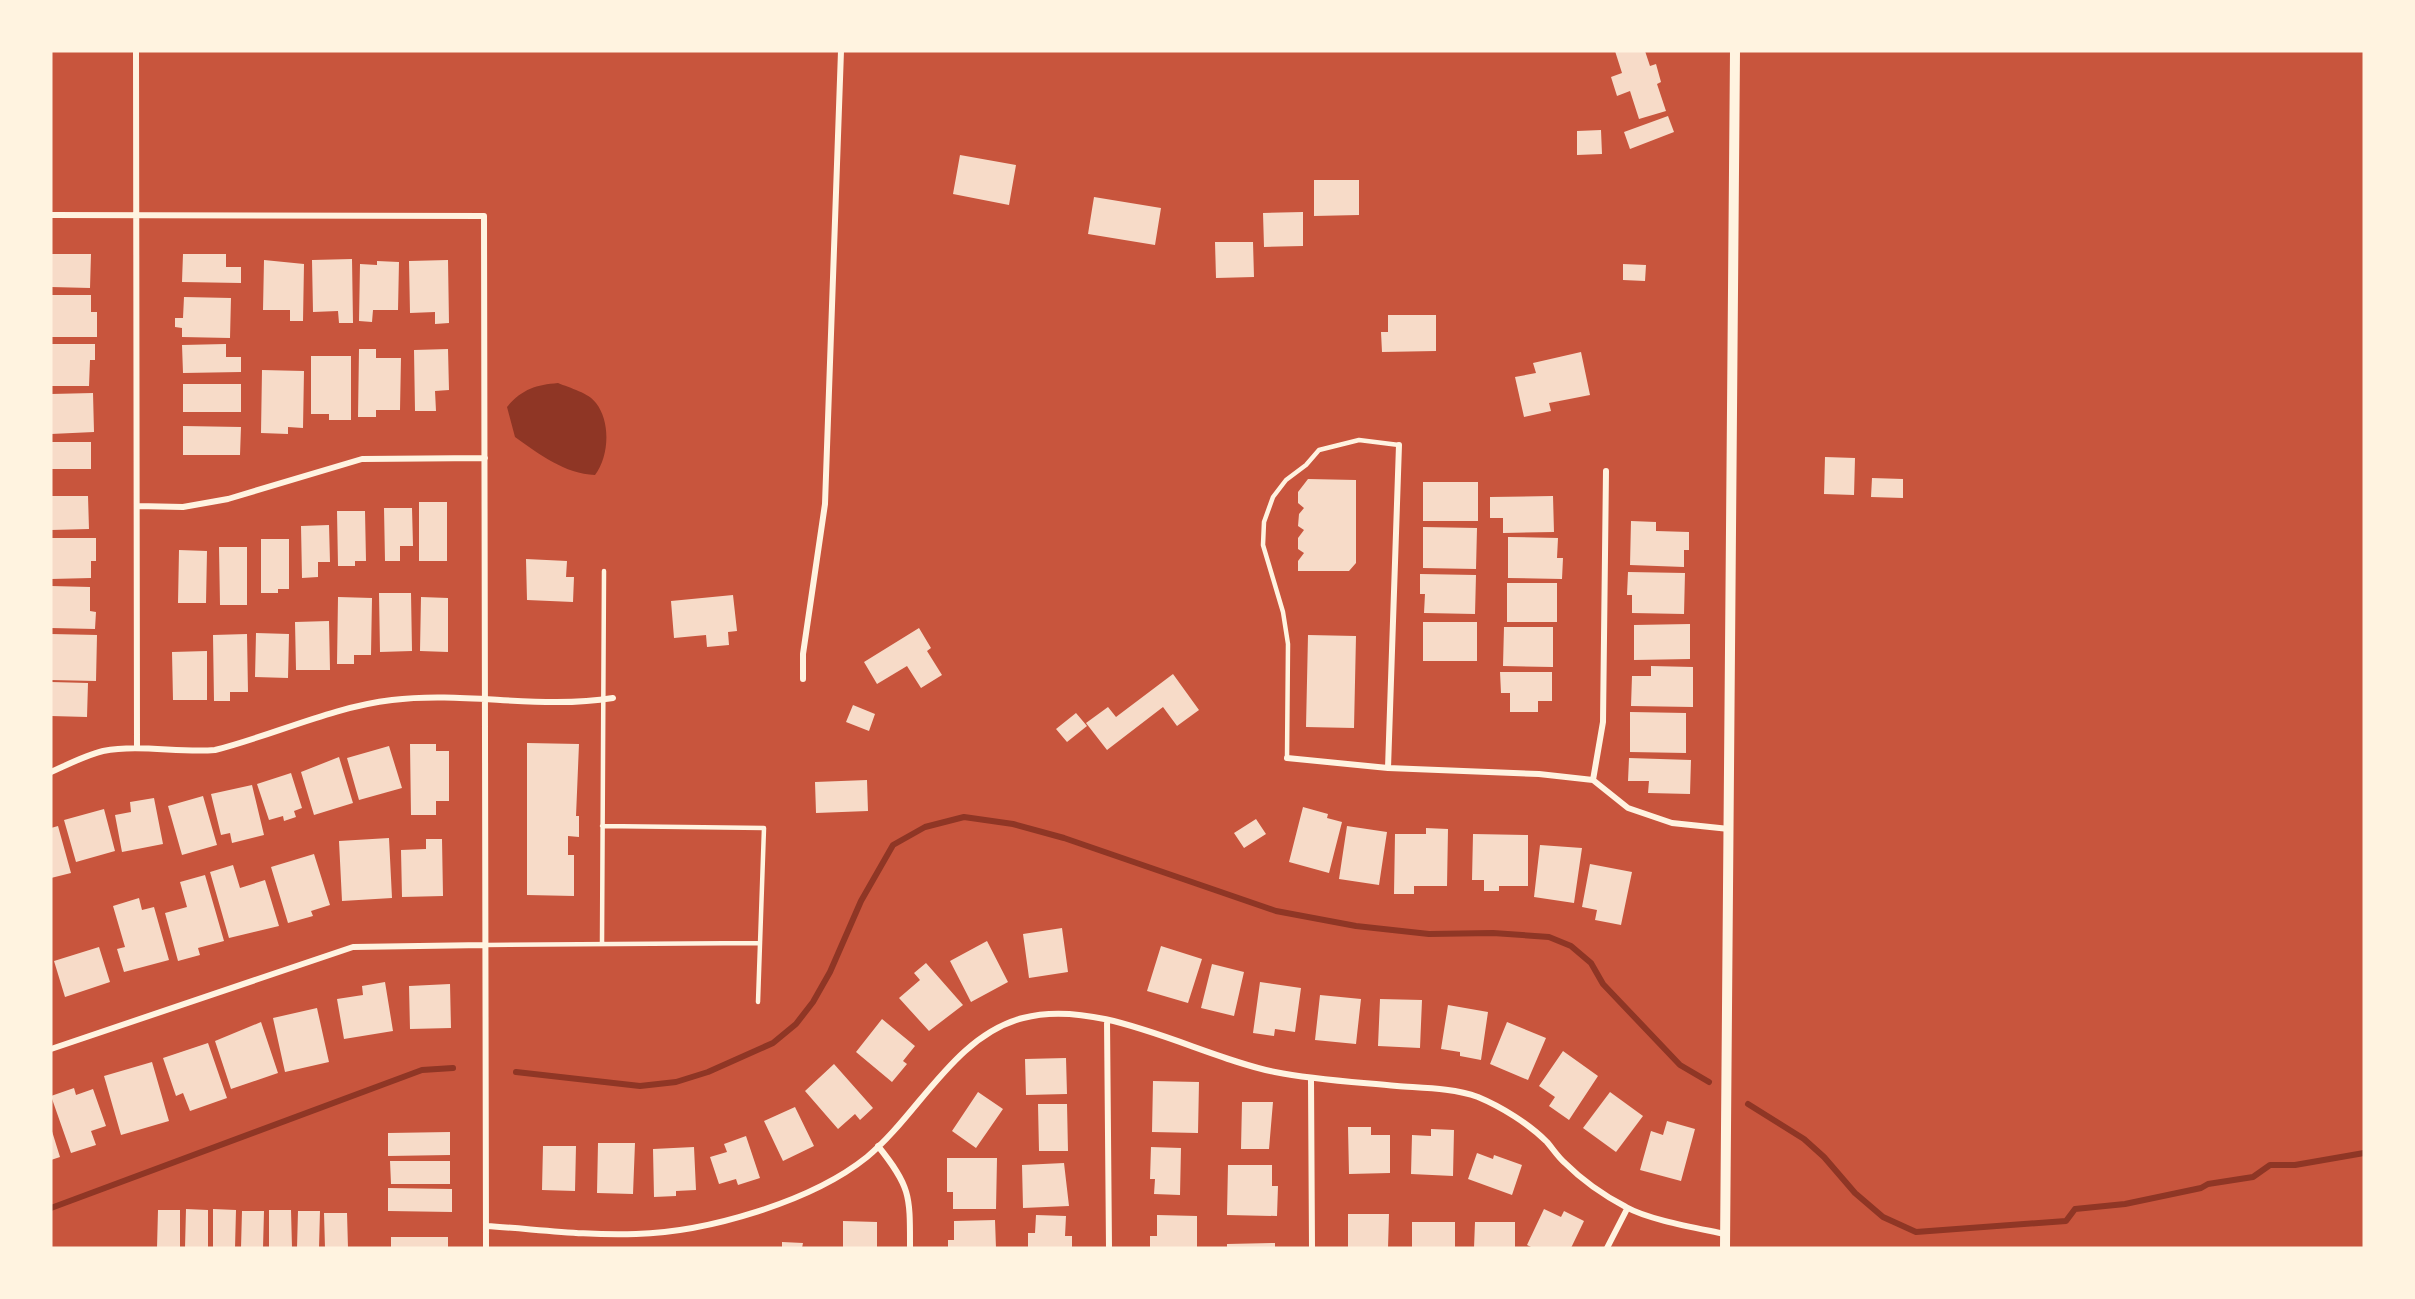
<svg xmlns="http://www.w3.org/2000/svg" width="2415" height="1299" viewBox="0 0 2415 1299" font-family="'Archivo Narrow',sans-serif">
  <style>
    .water { fill: #8f3625 }
    .lines { fill: none; stroke-linecap: round; stroke-linejoin: round }
    .stream { stroke: #8f3625; stroke-width: 6 }
    .building { fill: #f7dbc8 }
    .service { stroke: #fff3e0; stroke-width: 4.5 }
    .minor { stroke: #fff3e0; stroke-width: 6 }
    .tertiary { stroke: #fff3e0; stroke-width: 10 }
  </style>
  <rect width="100%" height="100%" fill="#c8553d"/>
  <path class="water" d="M558,383C570,388 589,393 596,403C611,422 609,457 595,475C565,474 539,454 515,437L507,407C522,389 536,385 558,383Z"/>
  <g class="lines">
    <path class="stream" d="M516,1072L640,1086L676,1082L708,1072L773,1043L796,1024L813,1002L830,972L861,901L893,845L925,827L964,817L1013,824L1064,838L1276,911L1356,926L1429,934L1493,933L1549,937L1571,946L1591,963L1603,984L1680,1065L1709,1082
      M1748,1104L1804,1139L1824,1157L1855,1193L1883,1217L1916,1232L2066,1221L2075,1209L2125,1204L2201,1188L2208,1184L2253,1177L2270,1165H2295L2364,1153
      M51,1208L422,1070L453,1068"/>
  </g>
  <path class="building" d="M1615,51H1645L1650,66L1656,64L1661,82L1657,84L1666,111L1639,119L1630,91L1617,96L1611,77L1622,73Z
    M1668,116L1674,132L1630,149L1624,132Z
    M1601,130L1602,154L1577,155V131Z
    M960,155L1016,165L1009,205L953,194Z
    M1314,180H1359V215L1314,216Z
    M1094,197L1161,208L1155,245L1088,234Z
    M1303,212V246L1264,247L1263,213Z
    M1215,242H1253L1254,277L1216,278Z
    M51,254H91L90,288L51,287Z
    M183,254H226V267H241V283L182,282Z
    M352,259L353,323H339L338,311L313,312L312,260Z
    M264,260L304,264L303,321H290V310H263Z
    M448,260L449,323L435,324V312L410,313L409,261Z
    M377,261L399,262L398,310H373L372,322L359,321L360,264L377,265Z
    M1623,264L1646,265L1645,281L1623,280Z
    M51,295H91V312H97V337H51Z
    M184,297L231,298L230,338L182,337V328L175,327V318H183Z
    M1388,315H1436V351L1382,352L1381,332H1388Z
    M51,344H95V360H90L89,386H51Z
    M226,344V357H241V372L183,373L182,345Z
    M359,349H376V358H401L400,410H376V417H358Z
    M448,349L449,390L435,391L436,411H415L414,350Z
    M1581,352L1590,395L1549,403L1551,411L1524,417L1515,377L1536,373L1533,363Z
    M311,356H351V420H329V414H311Z
    M262,370L304,371L303,428L288,427V434L261,433Z
    M183,384H241V412H183Z
    M93,393L94,432L51,434V394Z
    M183,426L241,427L240,455H183Z
    M51,442H91V469H51Z
    M1825,457L1855,458L1854,495L1824,494Z
    M1872,478L1903,479V498L1871,497Z
    M1308,479L1356,480V563L1349,571H1298V561L1304,553L1298,549V538L1304,530L1298,526L1299,514L1304,508L1298,503V492Z
    M1423,482H1478V521H1423Z
    M51,496H88L89,529L51,530Z
    M1553,496L1554,532L1503,533V518H1490V497Z
    M419,502H447V561H419Z
    M384,508H412L413,546H400V561H385Z
    M337,511H365L366,561H355V566H338Z
    M1631,521L1656,522V531L1689,532V550H1684V567L1630,565Z
    M329,525L330,562H318V577L302,578L301,526Z
    M1423,527L1477,528L1476,569L1423,568Z
    M1508,537L1558,538L1557,558H1563L1562,579L1508,578Z
    M51,538H96V561H91V578L51,579Z
    M261,539H289V589H278V593H261Z
    M219,547H247V605H220Z
    M179,550L207,551L206,603H178Z
    M526,559L567,561L566,577H574L573,602L527,600Z
    M1628,572L1685,573L1684,614L1632,613V595H1627Z
    M1420,574L1476,575L1475,614L1424,613L1425,594H1420Z
    M1507,583H1557V622H1507Z
    M51,586L90,587V611L96,612L95,629L51,628Z
    M379,593H411L412,651L380,652Z
    M733,595L737,631L728,632L729,645L707,647L706,635L674,638L671,601Z
    M338,597L372,598L371,655H354V664H337Z
    M421,597L448,598V652L420,651Z
    M329,621L330,670H296L295,622Z
    M1423,622H1477V661H1423Z
    M1690,624V659L1634,660V625Z
    M1504,627H1553V667L1503,666Z
    M919,628L931,648L927,651L942,675L921,688L907,666L877,684L864,662Z
    M256,633L289,634L288,678L255,677Z
    M51,634L97,635L96,681L51,680Z
    M247,634L248,692H230V701H214L213,635Z
    M1308,635L1356,636L1354,728L1306,727Z
    M207,651V700H173L172,652Z
    M1651,666L1693,667V707L1631,706L1632,676H1651Z
    M1500,672H1552V701H1538V712H1510V693H1501Z
    M1173,674L1199,710L1177,726L1163,707L1107,750L1086,723L1108,707L1116,717Z
    M51,682L88,683L87,717L51,716Z
    M853,705L875,714L869,731L846,722Z
    M1630,712L1686,713V753L1630,752Z
    M1076,713L1087,726L1067,742L1056,729Z
    M527,743L579,744L576,816H579V837L568,836V855H574V896L527,895Z
    M410,744H436V751H449V801H436V815H411Z
    M389,746L402,788L359,800L347,758Z
    M339,757L353,803L314,815L301,772Z
    M1629,758L1691,760L1690,794L1648,793L1649,781H1628Z
    M291,773L302,808L294,811L296,817L284,821L283,816L269,820L257,784Z
    M867,780L868,811L816,813L815,782Z
    M252,785L264,835L232,843L230,833L221,835L211,794Z
    M203,796L217,845L182,855L168,806Z
    M154,798L163,844L122,852L115,815L131,812L130,802Z
    M1303,807L1328,814L1327,818L1342,822L1329,873L1289,862Z
    M104,809L115,851L76,862L64,820Z
    M1256,819L1266,834L1244,848L1234,833Z
    M58,826L71,873L51,878V828Z
    M1347,826L1387,832L1379,885L1339,879Z
    M1426,828L1448,829L1447,886H1414V894H1394L1395,834H1426Z
    M1473,834L1528,835V886H1499V891H1484V880H1472Z
    M389,838L392,898L342,901L339,841Z
    M426,839H442L443,896L402,897L401,850L426,849Z
    M1540,845L1582,848L1574,903L1534,897Z
    M314,854L330,905L311,911L313,916L288,923L271,867Z
    M1590,864L1632,872L1621,925L1595,920L1597,910L1582,907Z
    M233,865L240,888L265,880L279,926L229,938L210,872Z
    M205,875L224,941L198,948L200,955L178,961L165,913L187,907L180,882Z
    M139,898L142,910L154,907L169,960L124,972L117,949L125,947L113,906Z
    M1062,928L1068,972L1029,978L1023,934Z
    M987,941L1008,982L971,1002L950,961Z
    M1161,946L1202,959L1188,1003L1147,991Z
    M99,947L110,982L65,997L54,961Z
    M926,963L963,1005L929,1031L899,998L920,980L914,973Z
    M1212,964L1244,972L1234,1016L1201,1008Z
    M385,982L393,1031L344,1039L337,999L363,995L362,986Z
    M1260,982L1301,988L1295,1032L1275,1029L1274,1036L1253,1033Z
    M450,984L451,1028L410,1029L409,986Z
    M1320,995L1361,999L1356,1044L1315,1040Z
    M1380,999L1422,1000L1420,1048L1378,1046Z
    M1448,1005L1488,1012L1481,1060L1460,1056V1052L1441,1049Z
    M317,1008L329,1062L285,1072L273,1018Z
    M882,1019L915,1046L903,1061L907,1064L892,1082L856,1052Z
    M261,1022L278,1073L231,1089L215,1041Z
    M1507,1022L1546,1038L1528,1080L1490,1064Z
    M208,1043L227,1098L190,1111L183,1093L176,1096L163,1058Z
    M1563,1051L1598,1076L1569,1120L1549,1106L1555,1097L1539,1086Z
    M1066,1058L1067,1094L1026,1095L1025,1059Z
    M152,1062L169,1121L121,1135L104,1076Z
    M834,1064L873,1108L860,1120L855,1114L838,1129L805,1091Z
    M1153,1081L1199,1082L1198,1133L1152,1132Z
    M74,1088L76,1095L93,1089L106,1126L91,1131L96,1145L71,1153L51,1096Z
    M978,1092L1003,1109L976,1148L952,1131Z
    M1610,1092L1643,1116L1616,1152L1583,1128Z
    M1242,1102H1273L1269,1149H1241Z
    M1038,1104H1067L1068,1151H1039Z
    M795,1107L814,1146L783,1161L764,1121Z
    M1667,1121L1695,1129L1681,1181L1640,1170L1651,1131L1663,1135Z
    M1348,1127H1371V1135H1390V1173L1349,1174Z
    M51,1128L60,1157L51,1160Z
    M1431,1129L1454,1130L1453,1176L1411,1174L1412,1135L1431,1136Z
    M450,1132V1155L388,1156V1133Z
    M746,1136L760,1178L738,1185L736,1179L719,1184L710,1157L727,1152L724,1144Z
    M598,1143H635L633,1194L597,1193Z
    M543,1146H576L575,1191L542,1190Z
    M694,1147L696,1190L676,1191V1196L654,1197L653,1149Z
    M1151,1147L1181,1148L1180,1195L1154,1194L1155,1179H1150Z
    M1477,1153L1493,1159L1494,1155L1522,1165L1512,1195L1468,1179Z
    M947,1158H997L996,1209H953V1192H947Z
    M390,1161H450V1184H391Z
    M1064,1163L1069,1206L1023,1208L1022,1165Z
    M1228,1165H1272V1186H1278L1277,1216L1227,1215Z
    M388,1188L452,1189V1212L388,1211Z
    M186,1209L208,1210V1248H185Z
    M213,1209L236,1210L235,1248H213Z
    M1544,1209L1561,1217L1564,1211L1584,1221L1571,1248H1533L1527,1245Z
    M158,1210H180V1248H157Z
    M269,1210H291L292,1248H269Z
    M242,1211H264L263,1248H241Z
    M298,1211H320L319,1248H297Z
    M324,1213H347L348,1248H325Z
    M1348,1214H1389L1388,1248H1348Z
    M1036,1215L1066,1216L1065,1236H1072V1248H1028V1233H1035Z
    M1157,1215L1197,1216V1248H1150V1236H1157Z
    M995,1220L996,1248H948V1240H954V1221Z
    M843,1221L877,1222V1248H843Z
    M1412,1222H1455V1248H1412Z
    M1475,1222H1515V1248H1474Z
    M391,1237H448V1248H391Z
    M782,1242L803,1243L802,1248H782Z
    M1275,1243V1248H1227V1244Z"/>
  <g class="lines">
    <path class="service" d="M1287,758L1288,644L1283,612L1263,545L1264,522L1273,497L1286,480L1306,465L1319,450L1359,440L1399,445
      M602,826L764,828L758,1002
      M602,944L604,571
      M485,945L760,943"/>
    <path class="minor" d="M136,51L137,748
      M51,215L484,216L486,1248
      M137,506L183,507L228,499L362,459L485,458
      M803,679V654L825,504L841,51
      M1287,758L1388,768L1539,774L1593,780L1628,808L1672,823L1729,829
      M1388,768L1399,445
      M51,772C67,765 86,755 103,751C140,744 178,753 215,750C274,735 332,707 392,700C465,691 540,710 613,698
      M1593,780L1603,722L1606,471
      M1107,1020L1109,1248
      M51,1049L353,947L485,945
      M1311,1079L1312,1248
      M878,1146C911,1187 910,1196 910,1248
      M486,1226C535,1229 586,1236 636,1234C707,1232 811,1202 867,1157C919,1114 954,1036 1023,1018C1101,997 1199,1057 1275,1072C1315,1080 1356,1082 1397,1086C1423,1088 1453,1088 1478,1097C1502,1107 1529,1124 1547,1142C1553,1149 1558,1157 1565,1163C1581,1179 1605,1196 1626,1207C1649,1220 1697,1228 1725,1234
      M1607,1248L1627,1209"/>
    <path class="tertiary" d="M1725,1248L1735,51"/>
  </g>
  <rect width="2415" height="1299" fill="none" stroke="#fff3e0" stroke-width="105"/>
</svg>
